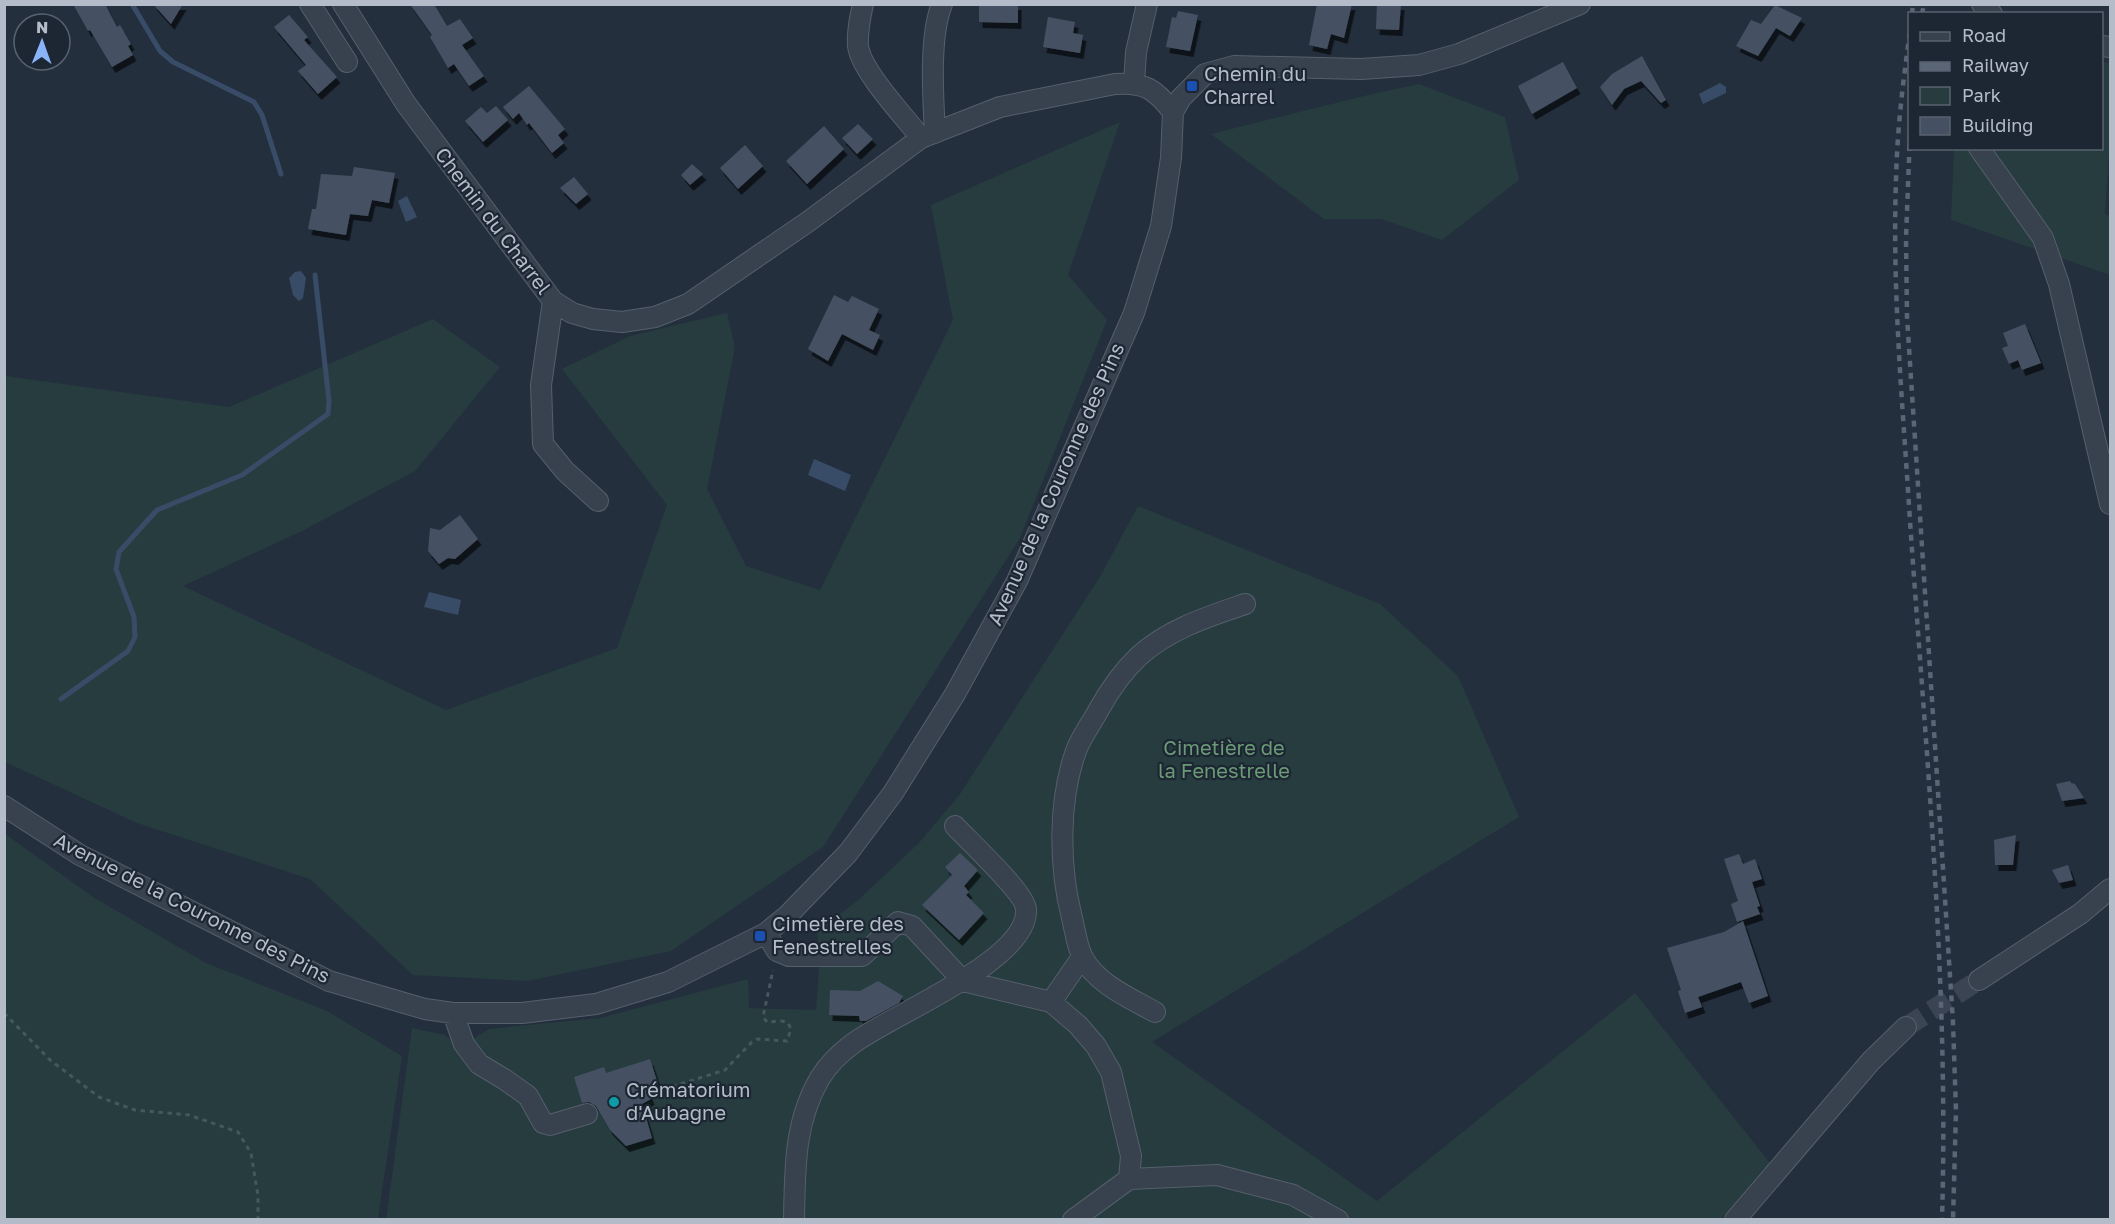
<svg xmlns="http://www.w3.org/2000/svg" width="2115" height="1224" viewBox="0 0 2115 1224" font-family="'Golos Text',sans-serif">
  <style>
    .green { fill: #263c3f }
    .water { fill: #394c67 }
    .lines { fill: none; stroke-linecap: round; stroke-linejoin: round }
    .stream { stroke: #394c67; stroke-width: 5 }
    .building { fill: #455162; filter: url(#shadow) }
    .minor-tunnel { stroke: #3a4453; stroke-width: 20; stroke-dasharray: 20 10; stroke-linecap: butt }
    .minor-casing { stroke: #565f6c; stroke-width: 22 }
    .path { stroke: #44595c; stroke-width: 3; stroke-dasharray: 4.5 4.5; stroke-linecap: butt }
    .minor { stroke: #38414e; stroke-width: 20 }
    .rail { stroke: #5a6575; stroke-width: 4.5; stroke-dasharray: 6 6; stroke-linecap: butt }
    .transit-dot { fill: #1a4fb4; stroke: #1d2633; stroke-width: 2 }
    .culture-dot { fill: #0f9aa8; stroke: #1d2633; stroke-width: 2 }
    .labels { text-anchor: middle; stroke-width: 4.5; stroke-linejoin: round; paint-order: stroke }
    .poi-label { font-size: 20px; fill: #b4bcc9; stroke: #1d2633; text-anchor: start }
    .street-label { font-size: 20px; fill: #b4bcc9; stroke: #1d2633 }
    .park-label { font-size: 20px; fill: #6b9a76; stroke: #1d2633 }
  </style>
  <defs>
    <filter id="shadow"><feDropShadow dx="3.5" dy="6" stdDeviation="0" flood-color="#0009"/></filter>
  </defs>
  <rect width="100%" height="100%" fill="#242f3e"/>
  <path class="green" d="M2102,62L2110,63V139L2105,214L2110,216V275L1951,220L1954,149L2102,148Z
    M1419,84L1505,117L1519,180L1442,240L1381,219H1324L1211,134L1368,95Z
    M1120,122L1068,275L1107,320L1020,538L823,847L671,951L528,981L413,975L310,879L137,823L5,762V376L229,407L433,319L500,367L415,471L304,530L183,586L446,710L617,648L667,505L562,369L630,336L727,313L735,347L707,489L746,566L820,590L953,320L931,205Z
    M1138,506L1380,604L1458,676L1519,817L1152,1042L1377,1201L1635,993L1770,1163L1720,1220H386L412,1028L445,1035L460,1047L489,1029L600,1018L748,979L749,1008L816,1010L820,956L817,931L856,902L918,844L960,794L1101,575Z
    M4,833L93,897L206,963L327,1011L402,1056L378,1219H5Z"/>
  <path class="water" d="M1720,83L1726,87V93L1703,104L1699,94Z
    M407,196L417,217L406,222L398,201Z
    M301,271L306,278L303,298L299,301L293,295L289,278L295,272Z
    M814,459L851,475L845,491L808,475Z
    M429,592L461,600L458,615L424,607Z"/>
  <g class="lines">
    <path class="stream" d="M132,4L160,51L173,62L254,102L262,115L281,174
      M61,699L128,651L135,637L134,617L116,569L119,552L157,510L242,475L328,414L329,401L315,275"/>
  </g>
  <path class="building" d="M73,4H105L117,27L120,25L131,44L128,46L133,55L112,67L90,30L88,31Z
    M153,4H183L171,24Z
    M410,4H434L447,26L460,19L473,38L462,45L484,76L469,86L454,64L448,68L430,37L432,35Z
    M979,4H1018V23L979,22Z
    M1317,4H1352L1344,38L1331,34L1327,49L1309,45Z
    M1377,4H1401L1399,30L1376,29Z
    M1775,5L1802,18L1790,36L1776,28L1758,56L1736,46L1751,20L1761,24Z
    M1178,11L1198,15L1190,51L1166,47L1172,17L1176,18Z
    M289,15L308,37L304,40L337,77L318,94L298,71L306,65L274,27Z
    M1048,17L1075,22L1073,33L1083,35L1080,53L1043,47Z
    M1642,56L1666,100L1661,103L1641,81L1624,89L1612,105L1600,87L1612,74Z
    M1563,62L1577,88L1532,114L1518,86Z
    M529,86L565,129L558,135L564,143L552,153L529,123L527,125L519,113L513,119L503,107Z
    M496,106L508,120L483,142L465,121L481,107L487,113Z
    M858,124L873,139L857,154L842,138Z
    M824,126L844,149L807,184L786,161Z
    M745,145L763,166L738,189L720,168Z
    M692,164L703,174L690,185L681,175Z
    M354,167L395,173L389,203L372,200L368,216L350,214L346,235L308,229L312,209H316L321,174L352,176Z
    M574,177L588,194L576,204L560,188Z
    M834,295L848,302L852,296L879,309L869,330L880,335L873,350L842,334L828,361L808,349Z
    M2025,324L2041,363L2022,370L2018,360L2009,364L2002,348L2008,346L2003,333Z
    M460,515L478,539L455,559L448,558L439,564L428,551L430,528L440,530Z
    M2070,781L2071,783L2075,784L2084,798L2062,801L2056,784Z
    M2016,835L2013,865H1995L1994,840Z
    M960,853L978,870L964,886L969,892L966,895L984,913L959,940L922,905L952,875L945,867Z
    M1739,854L1743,864L1755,859L1762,879L1752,882L1760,906L1757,907L1760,914L1737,922L1731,904L1738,901L1724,859Z
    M2068,865L2073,880L2059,883L2052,870Z
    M1743,921L1768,996L1749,1003L1741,982L1698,997L1702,1007L1685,1013L1678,991L1681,990L1667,948L1724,932Z
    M878,981L903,996L899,1003L866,1021H860L859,1016L829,1015L830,990L860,991Z
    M650,1059L658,1084L647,1088L651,1099L642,1104L652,1138L626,1146L610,1130L596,1106L589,1102L582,1103L574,1077L604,1067L606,1073Z"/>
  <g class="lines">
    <path class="minor-tunnel" d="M1906,1027L1979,980"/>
    <g class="minor-casing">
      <path id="minor" d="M310,4L347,62
        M343,4L406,104L553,301L572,313L593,319L622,322L655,317L688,304L809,221L921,138L1000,107L1115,84C1145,82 1155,89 1173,112
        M863,4C860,18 857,32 858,46C861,71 905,117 921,138
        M1982,4L1992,14
        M2102,46L2110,47
        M1134,83L1136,52L1147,4
        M935,133C933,98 929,36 942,4
        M1979,148L2043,238L2059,284L2110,504
        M553,301L541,385L543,444L565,471L598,501
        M4,806L80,855L329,981L425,1009L453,1013H522L596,1004L668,982L766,933L788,915L848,853L893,793L955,694L1017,581L1134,313L1161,226L1171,158L1173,112L1181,98L1205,74L1234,66L1361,69L1419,65L1459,54L1580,4
        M766,933L777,951L789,956H862L898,922L912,926L963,981L1051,1002L1078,1025L1096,1046L1111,1072L1131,1156L1129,1179L1073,1220
        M1979,980L2080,914L2110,889
        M1051,1002L1082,957
        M1155,1012C1130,998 1097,984 1083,958C1077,947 1075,930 1072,918C1059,867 1058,801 1076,751C1081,737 1091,724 1098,711C1109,691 1122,672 1139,656C1169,629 1207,617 1245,604
        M453,1013L464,1044L479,1064L504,1079L528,1096L543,1123L550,1125L587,1114
        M1129,1179L1217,1175L1293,1195L1338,1220
        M794,1220C795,1169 794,1122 820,1078C828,1065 839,1054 851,1045C887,1016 1030,961 1026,909C1025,893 969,841 955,826
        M1735,1220L1871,1061L1906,1027"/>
    </g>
    <path class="path" d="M4,1013L50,1060L99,1097L135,1110L189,1115L238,1132L251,1153L258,1196V1220
      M655,1092L725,1070L752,1042L757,1039L787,1041L791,1029L788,1023L782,1021L767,1022L763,1017L773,970"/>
    <use href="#minor" class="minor"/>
    <path class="rail" d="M1912,14L1913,4
      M1922,14L1924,4
      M1910,32C1903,81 1897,131 1896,180C1892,294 1903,408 1910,521C1926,753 1949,986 1942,1220
      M1910,133L1906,238L1907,317L1953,1022L1956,1111L1953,1220"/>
  </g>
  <g class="transit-dot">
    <rect x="1186" y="80" width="12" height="12" rx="3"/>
    <rect x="754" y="930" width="12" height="12" rx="3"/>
  </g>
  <circle class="culture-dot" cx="614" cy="1102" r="6"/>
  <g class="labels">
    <g class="poi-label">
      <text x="1204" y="81">Chemin du<tspan x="1204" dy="23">Charrel</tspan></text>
      <text x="772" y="931">Cimetière des<tspan x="772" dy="23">Fenestrelles</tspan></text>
      <text x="626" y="1097">Crématorium<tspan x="626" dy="23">d'Aubagne</tspan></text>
    </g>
    <g class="street-label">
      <text transform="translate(493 221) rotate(53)" y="7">Chemin du Charrel</text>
      <text transform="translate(1056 484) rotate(-66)" y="7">Avenue de la Couronne des Pins</text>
      <text transform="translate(192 908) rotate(27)" y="7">Avenue de la Couronne des Pins</text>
    </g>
    <g class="park-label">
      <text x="1224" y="755">Cimetière de<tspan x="1224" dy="23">la Fenestrelle</tspan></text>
    </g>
  </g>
  <rect width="2115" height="1224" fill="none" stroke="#b4bcc9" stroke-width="12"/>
  <rect x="1908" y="12" width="195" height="138" fill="#1d2633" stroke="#59626f" stroke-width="1.5"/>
  <rect x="1920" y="32" width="30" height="9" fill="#38414e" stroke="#59626f" stroke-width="1.5"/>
  <text x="1962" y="42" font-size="18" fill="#b4bcc9">Road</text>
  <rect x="1920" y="62" width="30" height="9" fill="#5a6575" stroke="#59626f" stroke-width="1.5"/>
  <text x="1962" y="72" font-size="18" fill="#b4bcc9">Railway</text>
  <rect x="1920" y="87" width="30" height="18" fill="#263c3f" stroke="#59626f" stroke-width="1.5"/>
  <text x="1962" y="102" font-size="18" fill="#b4bcc9">Park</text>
  <rect x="1920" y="117" width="30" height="18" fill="#455162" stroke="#59626f" stroke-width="1.5"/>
  <text x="1962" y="132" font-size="18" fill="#b4bcc9">Building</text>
  <g transform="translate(42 42) rotate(1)"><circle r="28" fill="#1d2633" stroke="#59626f" stroke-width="1.5"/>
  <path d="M0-4.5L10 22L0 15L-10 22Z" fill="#8ab4f8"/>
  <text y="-9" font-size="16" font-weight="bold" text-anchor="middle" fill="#b4bcc9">N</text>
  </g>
</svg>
